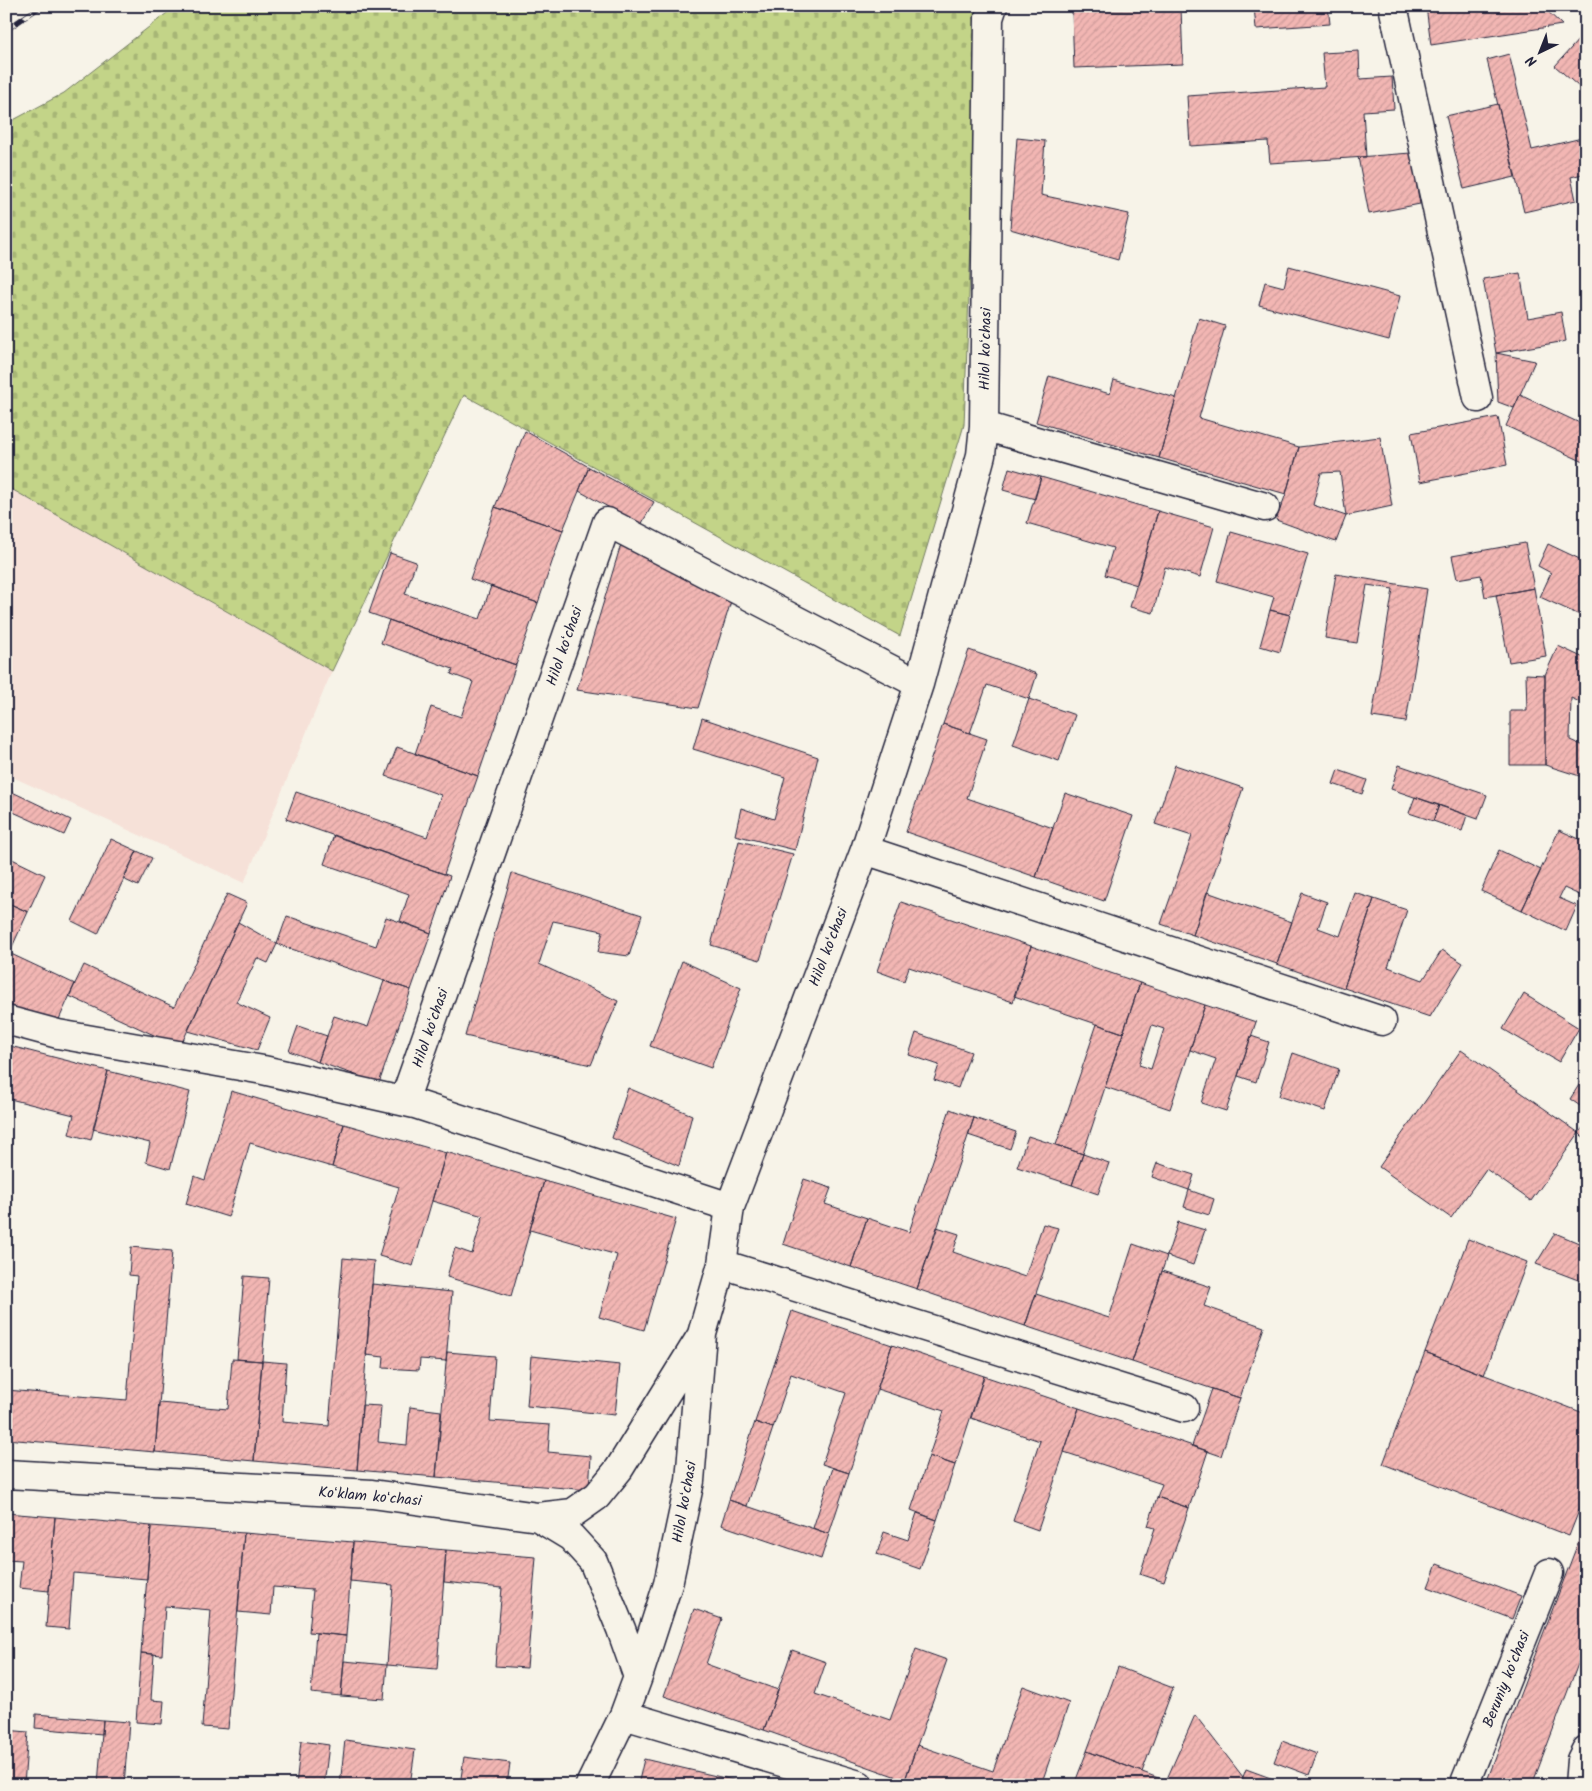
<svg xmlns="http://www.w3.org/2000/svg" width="1592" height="1791" viewBox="0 0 1592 1791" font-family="Kalam,sans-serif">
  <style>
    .built { fill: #f6e1d8 }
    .cemetery { fill: url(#cemetery-stones); stroke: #727b62 }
    .building { fill: url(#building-hatch); stroke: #22223b; fill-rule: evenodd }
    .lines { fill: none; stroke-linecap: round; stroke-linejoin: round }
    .minor-casing { stroke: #22223b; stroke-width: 31 }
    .minor { stroke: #f7f3e8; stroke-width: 28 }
    .rail-casing { stroke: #22223b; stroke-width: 5.5 }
    .rail { stroke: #f7f3e8; stroke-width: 4; stroke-dasharray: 11; stroke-linecap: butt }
    .labels { text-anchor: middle; stroke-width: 4; stroke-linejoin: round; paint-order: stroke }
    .street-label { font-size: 15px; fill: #22223b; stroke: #f7f3e8 }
  </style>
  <defs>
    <pattern id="cemetery-stones" width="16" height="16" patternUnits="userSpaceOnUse" patternTransform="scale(1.25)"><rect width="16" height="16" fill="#c3d488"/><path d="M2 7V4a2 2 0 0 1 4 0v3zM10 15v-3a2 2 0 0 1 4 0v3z" fill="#a7b676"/></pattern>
    <pattern id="building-hatch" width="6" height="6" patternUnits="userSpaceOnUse" patternTransform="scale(1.25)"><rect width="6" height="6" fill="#f2b6b3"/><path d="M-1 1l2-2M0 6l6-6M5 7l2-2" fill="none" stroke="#cf9c9b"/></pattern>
  </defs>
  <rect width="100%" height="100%" fill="#f7f3e8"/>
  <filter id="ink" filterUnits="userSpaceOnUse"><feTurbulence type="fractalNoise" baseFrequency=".02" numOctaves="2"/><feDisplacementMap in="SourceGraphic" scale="10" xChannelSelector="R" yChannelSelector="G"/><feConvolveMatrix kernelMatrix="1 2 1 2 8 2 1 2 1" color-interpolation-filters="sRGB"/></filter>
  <g filter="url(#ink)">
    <path class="built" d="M6,486L332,671L244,883L6,774Z"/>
    <path class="cemetery" d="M176,6H980L964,425L900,636L464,395L332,671L6,486V124L64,93Z"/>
    <path class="building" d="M1254,6H1328L1330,24L1256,29Z
      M1426,6H1542L1562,25L1431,45Z
      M1181,8L1183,64L1074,68L1072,11Z
      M1580,38L1586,44V93L1555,66Z
      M1359,51L1360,79L1392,77L1394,109L1363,111L1366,157L1270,163L1268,141L1190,146L1187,96L1325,87L1322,53Z
      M1509,54L1532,150L1586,137V173L1571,177L1576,200L1524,212L1487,60Z
      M1498,104L1515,177L1464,189L1446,116Z
      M1017,138L1045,141L1041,195L1129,214L1118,260L1010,229Z
      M1411,153L1420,204L1369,214L1358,157Z
      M1289,266L1400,296L1389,340L1259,305L1265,282L1284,287Z
      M1520,273L1528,318L1561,312L1566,341L1496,353L1483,279Z
      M1199,318L1225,326L1199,418L1299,447L1286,494L1159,458Z
      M1496,353L1535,361L1514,408L1498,402Z
      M1049,376L1110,394L1114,380L1176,398L1159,458L1036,422Z
      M1520,395L1586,426V463L1506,426Z
      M1498,417L1507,465L1420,482L1411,433Z
      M525,431L589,467L563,530L495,507Z
      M1380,437L1392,506L1346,516L1336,542L1276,520L1286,494L1299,447ZM1340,472L1346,516L1313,505L1321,473Z
      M589,467L654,502L641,525L579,491Z
      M1009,468L1041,477L1035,499L1003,490Z
      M1041,477L1158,511L1137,585L1105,575L1113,548L1027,523Z
      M495,507L563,530L538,603L470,579Z
      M1158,511L1214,527L1200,577L1165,567L1153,613L1130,607Z
      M1231,532L1308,554L1290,615L1270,610L1274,597L1217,581Z
      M622,541L732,598L698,708L577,690Z
      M1525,543L1534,588L1485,597L1481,575L1457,579L1452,556Z
      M1548,544L1586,562V613L1584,617L1540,597L1551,573L1538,566Z
      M390,553L416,562L405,594L480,619L491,586L538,603L516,665L369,613Z
      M1336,574L1427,589L1406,722L1372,717L1393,589L1367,585L1357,643L1325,638Z
      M1534,588L1546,656L1509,662L1496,595Z
      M1270,610L1290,615L1280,652L1260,646Z
      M389,620L516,665L478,776L415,754L431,707L461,717L473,682L451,674L453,669L381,643Z
      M1558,646L1586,659V705L1571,698L1570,740L1586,747V778L1545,765V675Z
      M969,650L1037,674L1029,699L987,685L970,733L943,724Z
      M1526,674L1545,675V765H1510V711H1527Z
      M1029,699L1075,715L1059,761L1013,745Z
      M702,718L818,757L795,850L735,835L741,808L774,819L785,777L693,749Z
      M943,724L987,739L967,798L1053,828L1036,877L906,832Z
      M397,747L478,776L444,874L286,819L296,792L427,837L441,795L386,776Z
      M1175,765L1243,788L1193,935L1161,924L1192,836L1155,824Z
      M1399,765L1487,795L1478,819L1391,789Z
      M1338,770L1367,780L1362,794L1333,784Z
      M6,789L71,820L64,835L11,811L6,821Z
      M1065,793L1133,816L1104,901L1036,877Z
      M1415,797L1439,805L1433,821L1409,813Z
      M1439,805L1467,815L1462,831L1433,821Z
      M1559,830L1586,842V898L1564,888L1559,898L1577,906L1566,931L1522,910Z
      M334,835L450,876L431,933L400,921L409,894L324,864Z
      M111,839L137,851L98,934L72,921Z
      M739,841L793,854L760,960L711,945Z
      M1499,850L1541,870L1522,910L1481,891Z
      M137,851L152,858L138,886L123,879Z
      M6,856L45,875L28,912L6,902Z
      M512,873L642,915L629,956L598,952L603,931L553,921L539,964L618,1001L591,1065L465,1036Z
      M1207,892L1292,922L1277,964L1193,935Z
      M1302,893L1327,902L1318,928L1340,936L1355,893L1374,899L1344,988L1277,964Z
      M227,894L247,903L180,1047L69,996L84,965L174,1007Z
      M1374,899L1407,910L1388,967L1423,980L1442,950L1463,963L1430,1017L1344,988Z
      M6,902L28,912L12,947L6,945Z
      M901,902L1031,946L1013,1002L909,967L904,981L877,971Z
      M287,916L376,946L386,917L431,933L411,990L277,944Z
      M238,922L277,944L268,963L257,958L236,1002L270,1018L257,1050L188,1031Z
      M1031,946L1140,983L1123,1033L1014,996Z
      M9,953L75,984L56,1026L6,1003V959Z
      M682,961L741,988L711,1068L650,1046Z
      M384,981L411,990L379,1083L318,1062L334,1016L368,1027Z
      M1140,983L1205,1005L1170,1109L1105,1087ZM1152,1025L1164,1029L1151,1069L1139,1065Z
      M1524,994L1579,1028L1559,1062L1503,1029Z
      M1205,1005L1256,1022L1226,1111L1201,1103L1216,1059L1190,1050Z
      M1586,1017V1032L1579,1028Z
      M1097,1024L1123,1033L1083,1154L1056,1145Z
      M298,1026L327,1036L318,1062L289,1051Z
      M916,1033L971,1052L958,1088L934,1080L939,1065L909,1055Z
      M1251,1036L1269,1042L1256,1082L1238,1076Z
      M6,1045L108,1071L91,1140L69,1134L74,1115L6,1098Z
      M1461,1050L1579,1133L1531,1201L1486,1169L1451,1218L1379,1167Z
      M1293,1053L1339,1069L1325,1111L1279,1096Z
      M108,1071L190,1092L170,1169L146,1162L150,1143L93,1129Z
      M1586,1074V1110L1570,1099Z
      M628,1088L692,1115L679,1166L612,1138Z
      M231,1091L344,1124L332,1167L250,1143L228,1217L186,1204L194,1176L205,1180Z
      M950,1109L974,1118L917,1289L851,1267L867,1218L909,1232Z
      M974,1118L1016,1132L1010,1149L968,1135Z
      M1586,1123V1140L1579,1133Z
      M344,1124L446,1153L413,1266L379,1256L399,1187L332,1167Z
      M1028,1136L1083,1154L1072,1185L1017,1167Z
      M446,1152L544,1181L511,1296L447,1277L455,1248L472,1254L483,1216L432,1201Z
      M1083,1154L1109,1163L1098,1194L1072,1185Z
      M1157,1163L1194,1175L1189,1190L1152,1177Z
      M804,1179L831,1188L825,1204L867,1218L851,1267L783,1244Z
      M544,1181L676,1219L644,1330L599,1317L617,1255L530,1230Z
      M1189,1190L1214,1199L1209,1215L1184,1207Z
      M1178,1222L1205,1230L1193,1265L1167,1256Z
      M1043,1224L1058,1228L1025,1326L917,1289L937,1227L959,1234L953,1252L1025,1277Z
      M1555,1233L1586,1246V1283L1536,1264Z
      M1468,1239L1527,1262L1484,1375L1425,1352Z
      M1133,1244L1167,1256L1132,1362L1025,1326L1036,1294L1109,1318Z
      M131,1247L172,1251L155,1452L6,1439V1390L127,1400L137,1276L129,1275Z
      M343,1258L374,1261L357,1470L254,1461L262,1361L286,1363L282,1422L329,1426Z
      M1162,1271L1211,1287L1204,1306L1264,1327L1240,1398L1132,1362Z
      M244,1276L269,1278L262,1361L237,1359Z
      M372,1284L452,1292L446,1361L420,1359L419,1370L383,1368L384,1357L366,1355Z
      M792,1311L892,1345L849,1473L822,1464L846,1393L791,1374L773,1428L755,1422Z
      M892,1345L984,1376L955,1465L929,1456L944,1411L877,1389Z
      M447,1352L495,1356L490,1421L550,1425L548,1452L591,1456L589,1490L436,1477Z
      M1425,1352L1586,1414V1493L1569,1536L1383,1464Z
      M531,1356L620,1365L615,1415L527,1406Z
      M232,1359L262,1361L254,1461L155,1452L159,1403L228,1409Z
      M984,1376L1079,1408L1038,1530L1013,1521L1040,1441L971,1418Z
      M1212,1389L1240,1398L1221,1456L1192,1446Z
      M362,1405L381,1406L378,1442L407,1445L410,1407L441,1411L436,1477L357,1470Z
      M1079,1408L1208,1451L1189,1508L1157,1497L1162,1484L1064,1452Z
      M755,1422L773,1428L747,1506L729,1500Z
      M929,1456L955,1465L937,1520L911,1510Z
      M833,1468L849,1473L829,1534L813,1528Z
      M1157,1497L1189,1508L1164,1582L1140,1574L1155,1528L1148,1526Z
      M729,1500L829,1534L821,1559L721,1525Z
      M6,1513L55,1517L49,1591L19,1588L22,1561L6,1560Z
      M917,1513L937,1520L920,1569L877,1554L884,1532L908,1540Z
      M55,1517L151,1526L147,1579L73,1573L69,1629L46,1627Z
      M1586,1522V1643L1532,1785H1506L1488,1778Z
      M151,1526L244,1533L228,1729L202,1727L211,1610L165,1606L162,1655L141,1653Z
      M244,1533L353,1542L346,1636L309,1632L313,1590L273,1587L271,1615L238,1612Z
      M353,1542L446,1550L437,1669L387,1665L393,1585L350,1581Z
      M446,1550L536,1557L527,1668L495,1666L502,1588L444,1582Z
      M1437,1564L1521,1596L1512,1619L1428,1587Z
      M694,1609L722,1619L706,1664L778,1690L764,1730L664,1696Z
      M316,1633L346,1636L341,1696L311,1693Z
      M916,1649L947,1660L905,1780L764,1730L792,1650L826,1662L815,1694L890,1720Z
      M141,1653L154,1654L151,1700L164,1701L162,1724L136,1722Z
      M344,1661L387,1665L384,1699L341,1696Z
      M1118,1667L1173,1688L1142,1772L1087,1751Z
      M1023,1686L1069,1703L1041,1785H919L905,1780L917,1745L993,1771Z
      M36,1714L103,1720L102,1734L35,1728Z
      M1195,1715L1243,1777L1240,1785H1074L1087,1751L1166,1781Z
      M103,1720L129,1722L124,1785H98Z
      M6,1730L28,1732L24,1785H6Z
      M345,1740L415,1750L410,1785H340Z
      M301,1741L329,1745L324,1785H296Z
      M1282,1741L1317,1754L1309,1775L1274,1762Z
      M464,1757L510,1763L507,1785H460Z
      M644,1759L750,1784L749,1785H638Z
      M1246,1769L1276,1780L1274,1785H1240Z"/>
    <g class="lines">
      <g class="minor-casing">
        <path id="minor" d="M1393,6L1478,398
          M984,426L1265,507
          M865,850L1382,1021
          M6,1020L58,1034L263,1070L415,1104L730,1207
          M404,1101L607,522L919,684
          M722,1264L1184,1408
          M6,1474L372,1494L538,1517L571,1537L593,1561L621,1629L638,1677
          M538,1517L573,1513L597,1496L619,1469L700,1338
          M624,1715L859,1785
          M590,1785L624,1715L638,1677L668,1584L690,1481L702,1334L722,1264L730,1207L865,850L919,684L981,455L984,426L989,18L993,6
          M1464,1785L1549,1573
          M1579,1785L1581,1760L1586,1750"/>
      </g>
      <use href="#minor" class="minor"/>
      <g class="rail-casing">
        <path id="rail" d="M6,30L41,6"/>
      </g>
      <use href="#rail" class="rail"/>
    </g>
  </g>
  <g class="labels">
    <g class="street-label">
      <text transform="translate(985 349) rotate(-89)" y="5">Hilol koʻchasi</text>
      <text transform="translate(564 646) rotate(-71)" y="5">Hilol koʻchasi</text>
      <text transform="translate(828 947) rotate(-69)" y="5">Hilol koʻchasi</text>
      <text transform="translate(430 1028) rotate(-71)" y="5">Hilol koʻchasi</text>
      <text transform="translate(370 1496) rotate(5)" y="5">Koʻklam koʻchasi</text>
      <text transform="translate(684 1502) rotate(-80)" y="5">Hilol koʻchasi</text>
      <text transform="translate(1506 1679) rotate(-68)" y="5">Beruniy koʻchasi</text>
    </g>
  </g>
  <rect width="1592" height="1791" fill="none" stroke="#f7f3e8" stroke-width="25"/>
  <rect x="12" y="12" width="1567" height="1766" fill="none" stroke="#22223b" stroke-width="2" filter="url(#ink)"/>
  <g transform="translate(1540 52) rotate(223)" stroke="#f7f3e8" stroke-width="4" paint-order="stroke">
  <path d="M0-4L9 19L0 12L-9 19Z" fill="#22223b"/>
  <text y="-8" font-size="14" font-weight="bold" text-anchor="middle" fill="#22223b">N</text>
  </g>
</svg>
